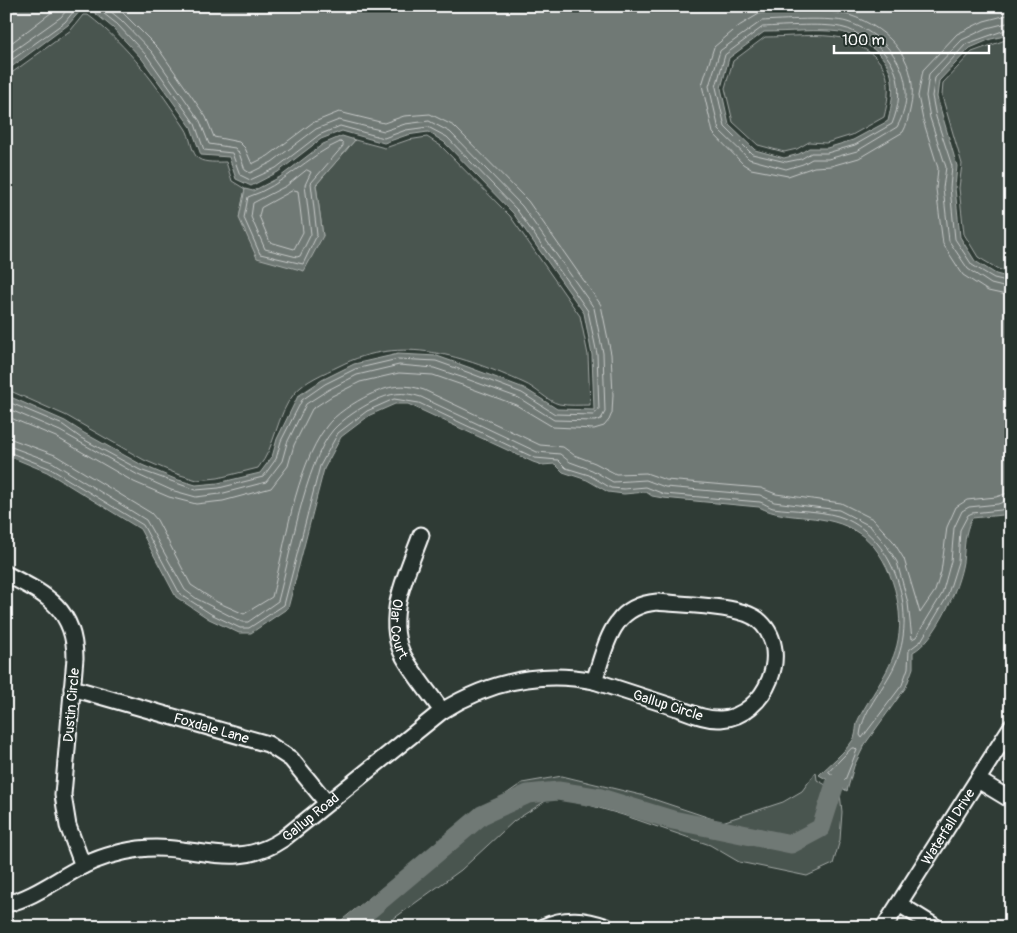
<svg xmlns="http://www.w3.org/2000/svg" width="1017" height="933" viewBox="0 0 1017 933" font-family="Pangolin,sans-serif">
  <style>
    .green { fill: #4a544f; stroke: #a4aaa7 }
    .water { fill: #707975; stroke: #a9afac; fill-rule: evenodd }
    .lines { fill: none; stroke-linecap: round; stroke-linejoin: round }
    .shore { stroke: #c6c9c8; stroke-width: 1 }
    .river { stroke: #707975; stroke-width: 19 }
    .minor-casing { stroke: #fff; stroke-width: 19 }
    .minor { stroke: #26332d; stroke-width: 15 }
    .labels { text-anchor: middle; stroke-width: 4.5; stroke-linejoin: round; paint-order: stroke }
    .street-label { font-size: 14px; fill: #fff; stroke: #26332d }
  </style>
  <rect width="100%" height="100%" fill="#2f3b35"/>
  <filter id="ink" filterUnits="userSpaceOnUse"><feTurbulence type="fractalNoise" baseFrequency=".02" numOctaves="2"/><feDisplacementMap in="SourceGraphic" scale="10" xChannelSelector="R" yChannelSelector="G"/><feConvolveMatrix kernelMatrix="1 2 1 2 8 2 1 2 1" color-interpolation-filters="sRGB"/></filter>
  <g filter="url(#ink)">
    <path class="green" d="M83,15H88C129,46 157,86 185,128C191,136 191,154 199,159C205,163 218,162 226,162L232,181L245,189L239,218L323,236L316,185L355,140L385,148L408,140L427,137L441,146L510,216L580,316L588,355L590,405C580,405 569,406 559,404C547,401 536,388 524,383C463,356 402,334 339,366C325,373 304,381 294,394C276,415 276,447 258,468L218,478L197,480L177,474L144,460L67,416L6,389V77L71,30Z
      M765,37C787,37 820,33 842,38C847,39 853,44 859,46C891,62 892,86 884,117L852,135L826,143L809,142L797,149L784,152L758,145L733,122L725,88L733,61Z
      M1011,38V273L998,269L978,257L964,234L959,188L962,164L942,96L943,83L972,52Z
      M816,772L817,780L840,793L842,812L840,840L833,864L807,876L739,862L710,845L623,815L555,795L514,821L461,870L382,927H333L453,831L522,783L562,776L641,795L722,822L783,802L802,791Z"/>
    <path class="water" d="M6,6H1011V32L1005,36L991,39L970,48L939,81L937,97L957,166L955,188L960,237L975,261L996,274L1011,278V508L1003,515L972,518C964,533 965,546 963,562C959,588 936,640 913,652V668L906,687L865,744L854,766L847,791L819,775C830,764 844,753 853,740C857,734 855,725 859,718C872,693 893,668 898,640C905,607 889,553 860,534C826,510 789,523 759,507L663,498L652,496L646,492L624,494L608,492L587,480L563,472L555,464L542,465L533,462L408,404H395L370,415L341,437L324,469L288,608L251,633H239L209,619L176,597L140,529L47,472L6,455V395L65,421L84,433L142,465L175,479L196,485L218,483L260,473L272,457L277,439L298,396L322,380L354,364L398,354L437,356L468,367L524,388L557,409L594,410L592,355L584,313L513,213L444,142L428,132L407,135L384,143L342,131L321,139L278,172L251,186L236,179L229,157L201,155L191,127L142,59L113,28L90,9L81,10L68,25L6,71ZM764,32C789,32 816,29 841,32C848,33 855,39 862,42C897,60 896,87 888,121L853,140L827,148H809L799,154L784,158L755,150L729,125L721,88L729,58Z
      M342,136L355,140L316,185L323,236L304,271L257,258L239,218L245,189L253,191L280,177L323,144Z"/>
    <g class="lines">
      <path class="shore" d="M761,13C779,12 834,10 849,15C892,29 921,64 910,110C908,118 907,125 903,132L859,158L831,166L814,167L788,176L751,169L743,164L713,133L702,85L714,47L739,26Z
        M1011,14L984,21L957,34L923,70L918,96L923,120L938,168L936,189L943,244L963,275L988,291L1011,296
        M762,21C780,20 832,17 847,22C892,36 922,82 897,127L857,151L828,159H812L803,164L786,169L749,159L719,130L709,86L720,51Z
        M1011,22L987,28L962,40L929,74L926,96L930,118L946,167L943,188L949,241L968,269L991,284L1011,289
        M763,27C783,26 827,23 844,28C850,29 856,33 861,36C897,54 907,87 892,124L855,145L827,153H811L801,159L786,162L752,154L725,127L716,87L725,55Z
        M1011,28L966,44L935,78L932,96L936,117L952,166L950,188L955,239L972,265L994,278L1011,282
        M6,47L60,6
        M6,56L61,17L70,6
        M6,64L65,22L78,6
        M340,142L343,143V146L311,183L317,235L303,264L260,254L244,218L248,197C283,186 307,156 340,142Z
        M307,170L311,172L305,185L311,234L300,256L297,257L265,249L251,217L253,203L286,186Z
        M294,190L298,191L303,232L294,249L270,242L259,216L261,208Z
        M6,401L63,425L81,438L140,470L196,490L219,488L263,477L276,459L281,441L302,400L325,384L355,369L398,359L436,361L467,372L522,393L555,414L593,415L599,410L597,354L588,311L517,210L447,137L428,127L406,130L384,138L340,126L319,135L276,168L250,180L240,175L232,153L204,150L195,124L147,56L117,24L94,6
        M6,408L60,431L138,475L171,490L196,497L220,494L266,482L282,461L287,443L306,404L328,390L357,375L399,365L434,368L464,378L519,398L554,420L595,421L601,419L605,412L603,353L594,308L522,206L450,132L429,121L405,124L384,131L339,120L316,129L272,162L250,173L245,170L239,153L235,148L209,144L200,121L152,52L121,20L104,6
        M6,416L56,437L134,482L169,497L196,504L223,501L271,488L288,466L294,445L312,409L332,396L360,382L399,373L433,375L462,385L516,405L553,427L594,429L604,426L609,420L612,413L613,395L611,354L601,305L528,201L454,126L430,114L404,116L384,123L339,112L312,123L268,156L252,164L245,148L239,142L214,137L206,117L158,48L116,6
        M6,437L55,455L151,513L157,520L191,585L217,602L244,614L272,597C285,546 295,469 326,427C335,414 355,402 369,395C389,386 402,383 424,390L540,445L563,447L574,455L595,463L616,474L646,473L666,480L761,488L776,494L841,503L873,519L893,541L904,559L920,613L935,591L941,572L947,527L956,507L967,500L996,497L1011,492
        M6,445L52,462L146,520L185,590L197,599L242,622H248L278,601C290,557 305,463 333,430C343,419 360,408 374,401C391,393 402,391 421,397L537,452L560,454L570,462L592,470L613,482L646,480L665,487L760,495L774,502L839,510L870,526L887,546L897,562L908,603L912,639L916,637L942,594L951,561L954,528L962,511L969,507L998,504L1011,499
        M6,451L49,468L143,525L180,594L211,614L240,628H249L284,605L320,466L338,433L367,411L394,399L419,403L535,458L558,460L566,468L589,475L611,488L624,489L646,487L664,494L760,502C764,503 769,507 773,508C795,511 817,510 838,516C894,534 917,610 897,660C887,686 863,708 860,735L862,738L902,685L908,668L909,650L921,641L947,597L958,562L960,530L968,515L972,513L1001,510L1011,505
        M852,748H855L857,750L845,780L841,782L829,772Z"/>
      <path class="river" d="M349,927L482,815L528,794L558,791L601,798L673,820L791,844L821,828L835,784"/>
      <g class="minor-casing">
        <g id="minor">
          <path id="s1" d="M421,535C407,574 383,618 404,657C415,676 430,694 442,711"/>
          <path d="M6,574C45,594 75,608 75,658L63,795L68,826L83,866"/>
          <path d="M657,602C682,605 738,605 757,619C795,649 765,717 721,719C706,720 691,713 677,708C649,699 621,690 594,681C607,644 611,606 657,602Z"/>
          <path id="s2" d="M72,688L268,744L291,759L327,803"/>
          <path d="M978,780L1011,800"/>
          <path id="s3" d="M6,904C33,898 57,879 81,867C99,857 119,852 139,849C193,842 233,873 283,839L442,711C489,682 539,670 594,681"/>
          <path d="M899,904L936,927"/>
          <path d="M543,927C565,917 585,919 607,927"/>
          <path id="s4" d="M884,927L1011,727"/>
        </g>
      </g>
      <use href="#minor" class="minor"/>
    </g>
  </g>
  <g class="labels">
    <g class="street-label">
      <text dy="5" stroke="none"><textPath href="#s1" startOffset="98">Olar Court</textPath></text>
      <text transform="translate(71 705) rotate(-85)" y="5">Dustin Circle</text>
      <text transform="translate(668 705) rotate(18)" y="5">Gallup Circle</text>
      <text dy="5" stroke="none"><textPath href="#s2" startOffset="145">Foxdale Lane</textPath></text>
      <text dy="5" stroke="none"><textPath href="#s3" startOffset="328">Gallup Road</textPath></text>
      <text dy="5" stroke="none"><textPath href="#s4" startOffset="119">Waterfall Drive</textPath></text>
    </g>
  </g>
  <rect width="1017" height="933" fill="none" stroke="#26332d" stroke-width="25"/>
  <rect x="12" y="12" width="992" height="908" fill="none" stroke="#fff" stroke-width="2" filter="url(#ink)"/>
  <path d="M834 45v8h155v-8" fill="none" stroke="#ffffff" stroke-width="2.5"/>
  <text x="842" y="45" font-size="15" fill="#ffffff" stroke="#26332d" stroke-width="4" paint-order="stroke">100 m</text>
</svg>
